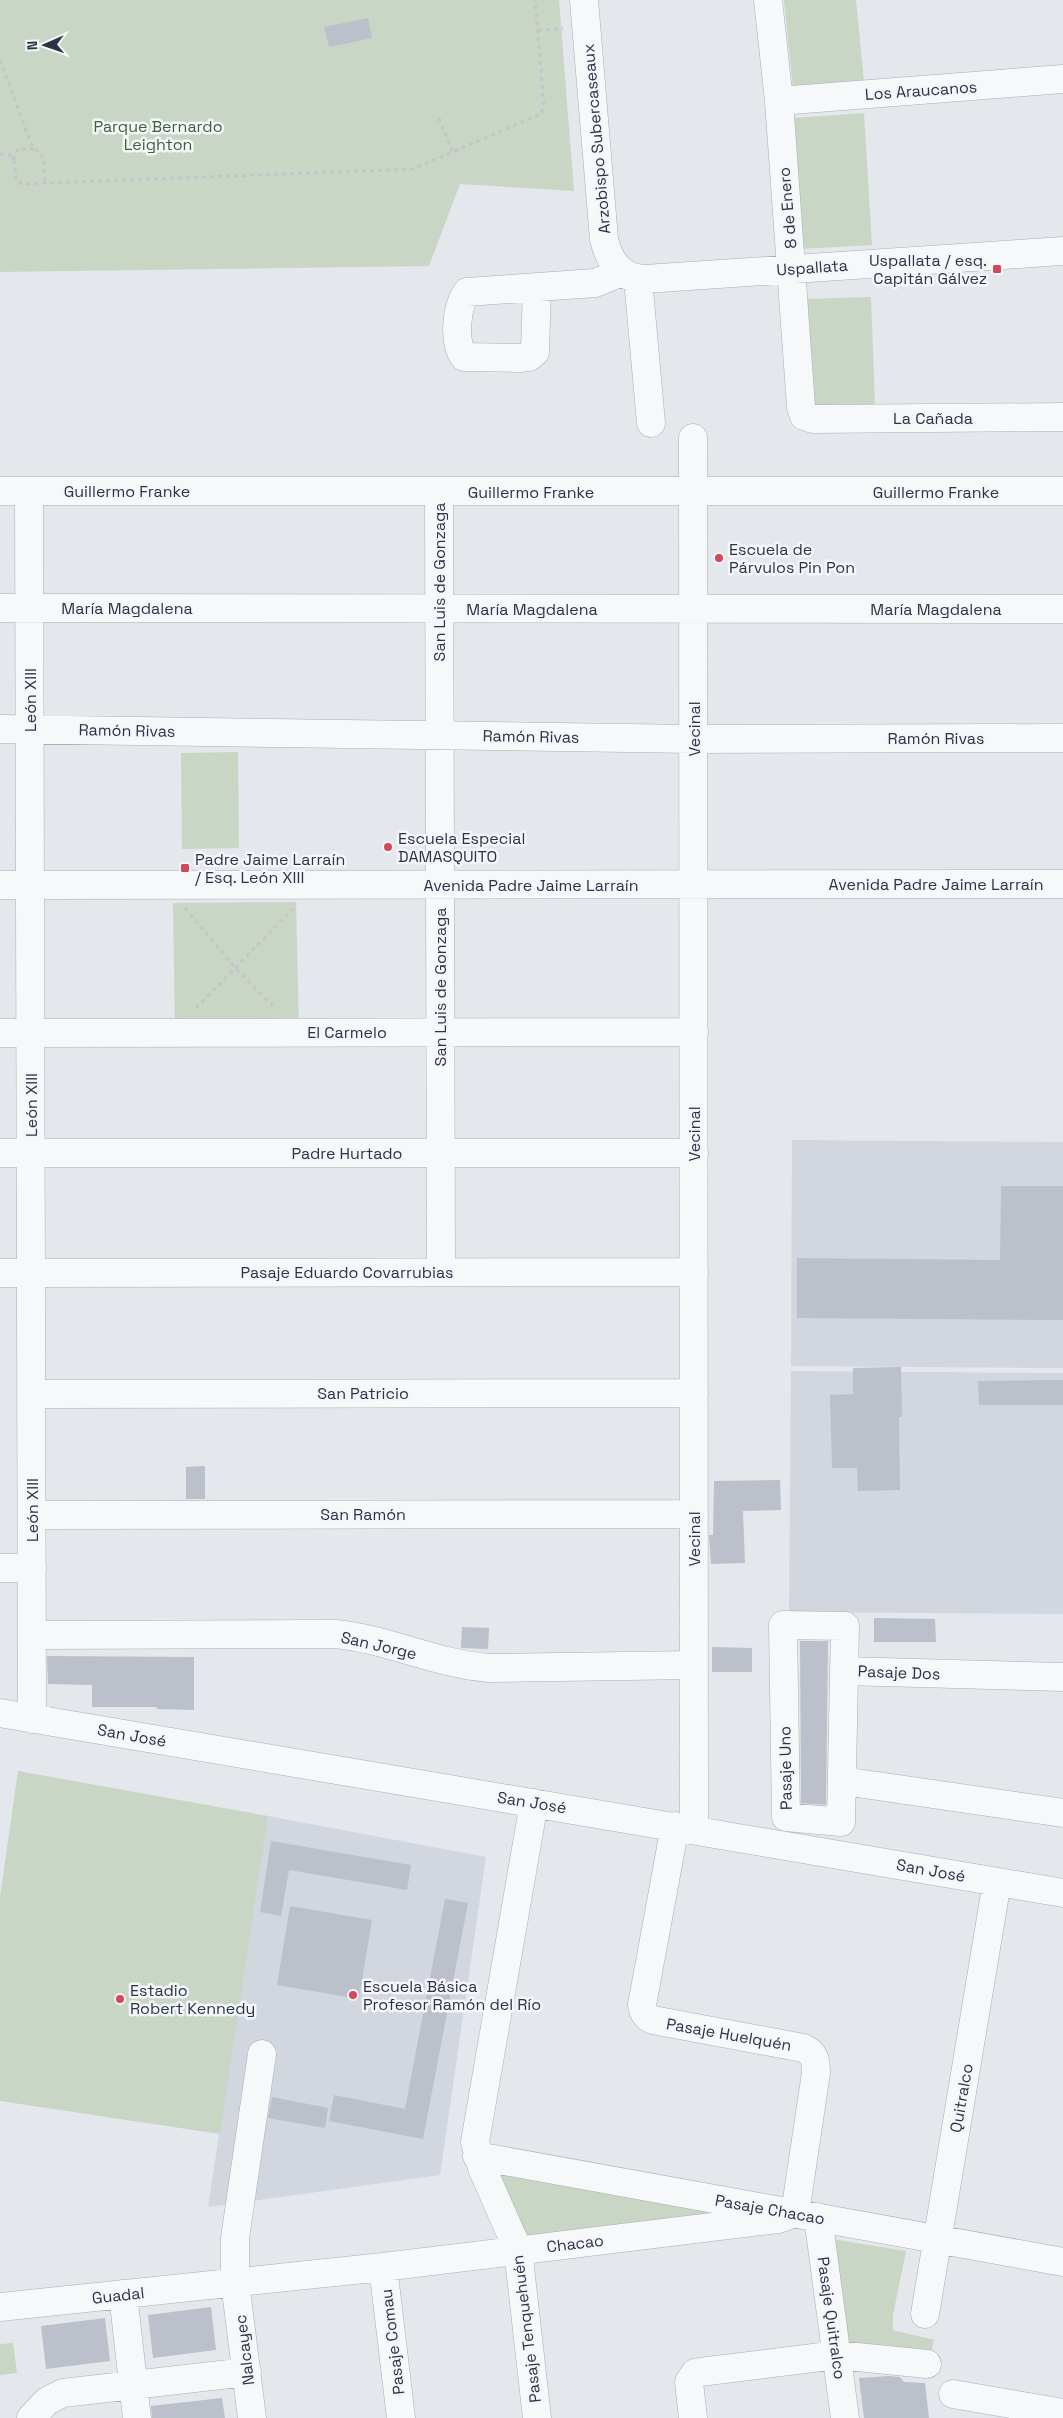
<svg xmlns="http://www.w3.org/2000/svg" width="1063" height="2418" viewBox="0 0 1063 2418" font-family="'Space Grotesk',sans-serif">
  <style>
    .built { fill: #d2d6de }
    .green { fill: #c9d6c5 }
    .building { fill: #bbc0ca }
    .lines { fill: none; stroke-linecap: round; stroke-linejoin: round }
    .minor-casing { stroke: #a9aeb7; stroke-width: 29 }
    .path { stroke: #c2c5cb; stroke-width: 3; stroke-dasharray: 4 4; stroke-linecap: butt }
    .minor { stroke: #f7f8fa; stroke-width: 28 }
    .poi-dot { fill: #d1495b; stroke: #f4f6f9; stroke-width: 2 }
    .labels { text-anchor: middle; stroke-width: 5; stroke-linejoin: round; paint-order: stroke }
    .street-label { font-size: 16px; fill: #2b3445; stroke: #f4f6f9 }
    .park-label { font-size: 16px; fill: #3f6138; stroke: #f4f6f9 }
    .poi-label { font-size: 16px; fill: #2b3445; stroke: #f4f6f9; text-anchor: start }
  </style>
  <rect width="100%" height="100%" fill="#e4e7ec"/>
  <path class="built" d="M792,1140L1063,1142V1368L791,1366Z
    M791,1371L1063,1373V1614L789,1612Z
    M268,1816L486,1857L440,2175L208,2207Z"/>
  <path class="green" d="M0,0H559L574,191L460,184L429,266L0,272Z
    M784,0H856L864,81L793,89Z
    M864,113L872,245L801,249L793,118Z
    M871,297L875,407L810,409L806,299Z
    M238,752L239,848L182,849L181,753Z
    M296,902L299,1031L175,1033L173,903Z
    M18,1771L268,1816L220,2134L0,2101V1897Z
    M484,2161L777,2214L516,2242Z
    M825,2238L906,2251L893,2315V2330L934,2340L929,2363L843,2359Z
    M13,2343L17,2373L0,2375V2344Z"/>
  <path class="building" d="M368,18L372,38L329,47L324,27Z
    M1001,1186H1063V1320L797,1318V1258L1000,1260Z
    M901,1367L902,1417H899L900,1490L858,1491L857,1468H832L830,1395L853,1394V1368Z
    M1063,1380V1405H979L978,1381Z
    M205,1466V1499H186V1467Z
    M780,1480L781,1510L743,1511L745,1563L711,1564L709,1535H713L714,1481Z
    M874,1618L935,1619L936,1642H874Z
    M462,1627L489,1628L488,1649L461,1648Z
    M800,1641H828L826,1805L801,1803Z
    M712,1647L752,1648V1672H712Z
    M47,1656L194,1657V1710L157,1709V1707H92V1685L48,1684Z
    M271,1841L411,1865L407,1890L289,1870L281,1916L260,1912Z
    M445,1899L468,1903L423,2139L329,2121L334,2095L405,2109Z
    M290,1906L372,1920L359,1999L277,1985Z
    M272,2097L328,2108L325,2128L268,2118Z
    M211,2307L216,2350L153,2358L148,2315Z
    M105,2318L110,2361L46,2369L41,2326Z
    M889,2376L900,2377L904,2382L925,2383L929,2418H864L859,2378Z
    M222,2398L225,2418H152L151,2406Z"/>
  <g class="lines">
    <g class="minor-casing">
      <path id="minor" d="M584,0L604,239C609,261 621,279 645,279L1063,251
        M768,0L779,101L801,407L804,416L813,419L1063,417
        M779,101L1063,79
        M638,279L651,423
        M537,287L535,352L529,357L522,358L464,357C453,342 456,307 467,292L595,283L622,272
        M693,438L694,1829
        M0,491H1063
        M29,491L32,1719
        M439,492L441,1272
        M0,608L1063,609
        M0,729L694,739L1063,738
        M0,885L1063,884
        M0,1033L694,1032
        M0,1153H694
        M0,1273L694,1272
        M32,1394L694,1393
        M32,1515L694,1514
        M0,1568H32
        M783,1625L845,1626L841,1822L786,1817Z
        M32,1635L335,1634C388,1639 436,1664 489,1668L694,1665
        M845,1671L1063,1677
        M0,1713L1063,1893
        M843,1781L1063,1813
        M534,1803L475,2142L482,2168L518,2250L537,2418
        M477,2156L1063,2262
        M818,2217L845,2418
        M383,2267L401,2418
        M123,2294L137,2418
        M0,2307L383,2267L778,2219L795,2213L816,2073C816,2061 815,2053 803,2048L653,2020C646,2017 643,2013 642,2005L675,1826
        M925,2314L997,1882
        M953,2394L1063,2413
        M31,2418L47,2401L63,2393L247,2372
        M252,2418L235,2282V2238L262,2054
        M693,2418L689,2382L695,2373L700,2372L837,2355L927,2364"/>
    </g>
    <path class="path" d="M538,31L563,28
      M0,60L29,138L34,149L41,153L44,163L45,183
      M439,118L453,153
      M0,154L10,155L15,163L16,180L22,184L413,169L541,114L544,105L535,0
      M13,160L18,149H34
      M185,908L236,969L276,1009
      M196,1008L293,909"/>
    <use href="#minor" class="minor"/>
  </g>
  <g class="poi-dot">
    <rect x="992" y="264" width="10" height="10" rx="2.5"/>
    <circle cx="719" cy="558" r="5"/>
    <circle cx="388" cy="847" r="5"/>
    <rect x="180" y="863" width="10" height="10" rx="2.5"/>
    <circle cx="353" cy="1995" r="5"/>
    <circle cx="120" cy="1999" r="5"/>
  </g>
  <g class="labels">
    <g class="street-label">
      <text transform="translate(921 90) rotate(-4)" y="6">Los Araucanos</text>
      <text transform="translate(596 139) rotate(-95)" y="6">Arzobispo Subercaseaux</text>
      <text transform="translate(787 208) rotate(-95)" y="6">8 de Enero</text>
      <text transform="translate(812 267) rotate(-4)" y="6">Uspallata</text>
      <text x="933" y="424">La Cañada</text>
      <text x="127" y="497">Guillermo Franke</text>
      <text x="531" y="498">Guillermo Franke</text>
      <text x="936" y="498">Guillermo Franke</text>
      <text transform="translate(439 582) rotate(-90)" y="6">San Luis de Gonzaga</text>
      <text x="127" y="614">María Magdalena</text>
      <text x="532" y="615">María Magdalena</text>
      <text x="936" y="615">María Magdalena</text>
      <text transform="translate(30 700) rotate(-90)" y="6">León XIII</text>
      <text transform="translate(694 729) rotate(-90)" y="6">Vecinal</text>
      <text transform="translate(127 730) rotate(1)" y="6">Ramón Rivas</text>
      <text transform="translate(531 736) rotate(1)" y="6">Ramón Rivas</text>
      <text x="936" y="744">Ramón Rivas</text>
      <text x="936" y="890">Avenida Padre Jaime Larraín</text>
      <text x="531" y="891">Avenida Padre Jaime Larraín</text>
      <text transform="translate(440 987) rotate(-90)" y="6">San Luis de Gonzaga</text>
      <text x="347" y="1038">El Carmelo</text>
      <text transform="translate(31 1105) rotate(-90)" y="6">León XIII</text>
      <text transform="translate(694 1134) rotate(-90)" y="6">Vecinal</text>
      <text x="347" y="1159">Padre Hurtado</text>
      <text x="347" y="1278">Pasaje Eduardo Covarrubias</text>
      <text x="363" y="1399">San Patricio</text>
      <text transform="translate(32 1510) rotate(-90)" y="6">León XIII</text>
      <text x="363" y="1520">San Ramón</text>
      <text transform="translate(694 1539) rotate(-90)" y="6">Vecinal</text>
      <text transform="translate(379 1645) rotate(13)" y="6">San Jorge</text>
      <text transform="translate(899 1672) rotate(2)" y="6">Pasaje Dos</text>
      <text transform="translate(132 1735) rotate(10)" y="6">San José</text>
      <text transform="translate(785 1768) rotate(-91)" y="6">Pasaje Uno</text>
      <text transform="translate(532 1802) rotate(9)" y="6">San José</text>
      <text transform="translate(931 1870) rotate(10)" y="6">San José</text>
      <text transform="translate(729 2034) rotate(10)" y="6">Pasaje Huelquén</text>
      <text transform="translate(961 2098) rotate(-80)" y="6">Quitralco</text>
      <text transform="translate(770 2209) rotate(10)" y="6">Pasaje Chacao</text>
      <text transform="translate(575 2243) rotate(-7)" y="6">Chacao</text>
      <text transform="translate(118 2295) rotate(-6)" y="6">Guadal</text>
      <text transform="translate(832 2318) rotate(82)" y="6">Pasaje Quitralco</text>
      <text transform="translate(526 2329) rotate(-97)" y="6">Pasaje Tenquehuén</text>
      <text transform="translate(392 2342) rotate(-97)" y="6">Pasaje Comau</text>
      <text transform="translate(244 2350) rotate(-97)" y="6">Nalcayec</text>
    </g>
    <g class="park-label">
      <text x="158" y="132">Parque Bernardo<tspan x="158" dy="18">Leighton</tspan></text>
    </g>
    <g class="poi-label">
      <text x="987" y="266" text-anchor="end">Uspallata / esq.<tspan x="987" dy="18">Capitán Gálvez</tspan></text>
      <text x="729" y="555">Escuela de<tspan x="729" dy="18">Párvulos Pin Pon</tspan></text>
      <text x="398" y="844">Escuela Especial<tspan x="398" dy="18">DAMASQUITO</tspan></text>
      <text x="195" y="865">Padre Jaime Larraín<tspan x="195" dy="18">/ Esq. León XIII</tspan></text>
      <text x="363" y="1992">Escuela Básica<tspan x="363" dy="18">Profesor Ramón del Río</tspan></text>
      <text x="130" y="1996">Estadio<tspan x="130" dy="18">Robert Kennedy</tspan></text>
    </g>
  </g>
  <g transform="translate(45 45) rotate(268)" stroke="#f4f6f9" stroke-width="4" paint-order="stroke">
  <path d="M0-4L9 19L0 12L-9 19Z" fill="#2b3445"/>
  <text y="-8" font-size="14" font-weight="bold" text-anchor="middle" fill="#2b3445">N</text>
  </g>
</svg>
